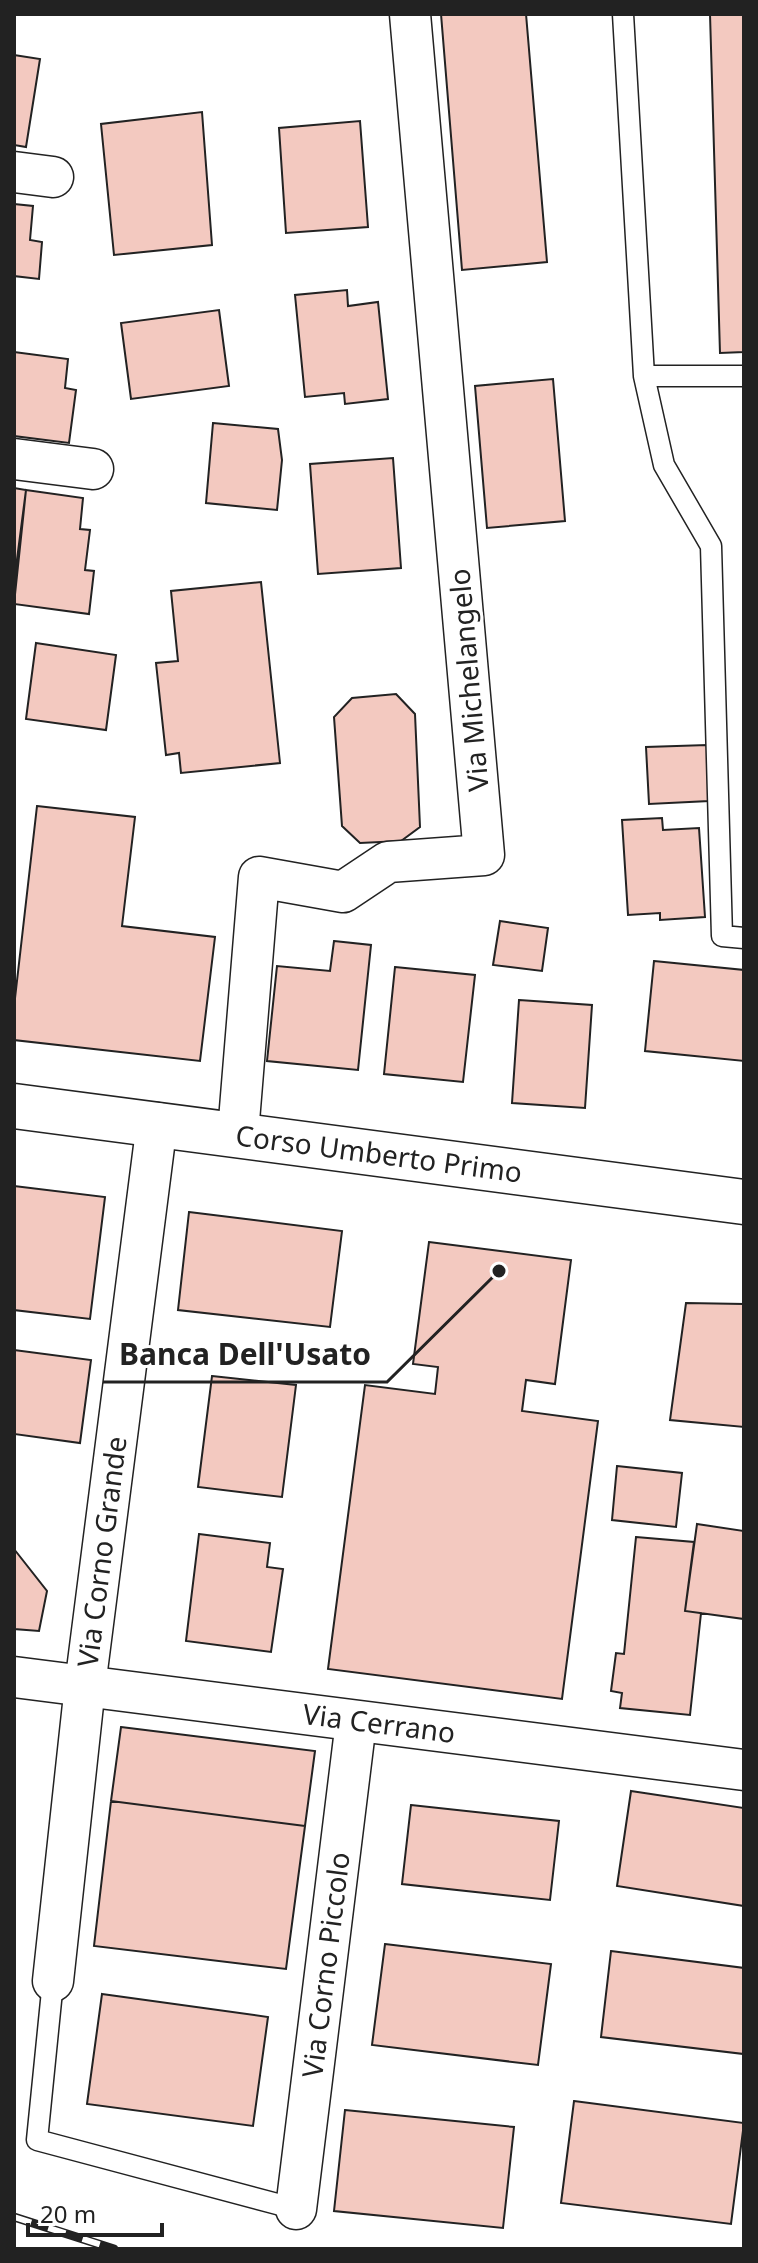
<svg xmlns="http://www.w3.org/2000/svg" width="758" height="2263" viewBox="0 0 758 2263" font-family="'Noto Sans',sans-serif">
  <style>
    .building { fill: #f3c9c0; stroke: #222; stroke-width: 2 }
    .lines { fill: none; stroke-linecap: round; stroke-linejoin: round }
    .lane-casing { stroke: #222; stroke-width: 23 }
    .street-casing { stroke: #222; stroke-width: 43 }
    .primary-casing { stroke: #222; stroke-width: 47 }
    .lane { stroke: #fff; stroke-width: 20 }
    .street { stroke: #fff; stroke-width: 40 }
    .primary { stroke: #fff; stroke-width: 44 }
    .rail-casing { stroke: #222; stroke-width: 9 }
    .rail { stroke: #fff; stroke-width: 6; stroke-dasharray: 18; stroke-linecap: butt }
    .labels { text-anchor: middle; stroke-width: 6; stroke-linejoin: round; paint-order: stroke }
    .street-label { font-size: 28px; fill: #222; stroke: #fff }
    .leader { fill: none; stroke: #222; stroke-width: 3 }
    .callout-dot { fill: #222; stroke: #fff; stroke-width: 3 }
    .callout-label { font-size: 30px; text-anchor: middle; font-weight: bold; fill: #222; stroke: #fff; stroke-width: 6; stroke-linejoin: round; paint-order: stroke }
  </style>
  <rect width="100%" height="100%" fill="#fff"/>
  <path class="building" d="M441,14H526L547,262L462,270Z
    M710,14H744V352L720,353Z
    M14,55L40,59L26,147L14,145Z
    M202,112L212,245L114,255L101,124Z
    M360,121L368,227L286,233L279,128Z
    M14,204L33,206L30,240L42,242L39,279L14,276Z
    M347,290L348,306L378,302L388,399L345,404L344,393L305,397L295,295Z
    M219,310L229,386L131,399L121,323Z
    M14,352L68,359L65,388L76,390L69,443L14,436Z
    M553,379L565,521L487,528L475,386Z
    M213,423L278,429L282,460L277,510L206,503Z
    M393,458L401,568L318,574L310,464Z
    M14,488L26,490L15,575H14Z
    M26,490L83,498L80,529L90,530L85,570L94,571L89,614L14,604Z
    M261,582L280,763L181,773L179,753L166,755L156,663L178,661L171,591Z
    M36,643L116,655L106,730L26,719Z
    M396,694L415,714L420,827L401,841L360,843L342,826L334,717L352,698Z
    M707,745L709,801L649,804L646,747Z
    M37,806L135,817L122,926L215,937L200,1061L14,1040V1007Z
    M662,818L663,830L699,828L705,917L660,920V913L628,915L622,820Z
    M500,921L548,928L542,971L493,965Z
    M334,941L371,945L358,1070L267,1061L277,966L330,971Z
    M654,961L744,970V1061L645,1051Z
    M395,967L475,975L463,1082L384,1074Z
    M519,1000L592,1005L585,1108L512,1103Z
    M14,1186L105,1197L90,1319L14,1310Z
    M189,1212L342,1231L330,1327L178,1310Z
    M429,1242L571,1260L555,1384L526,1380L522,1411L598,1421L562,1699L328,1669L365,1385L435,1394L438,1367L413,1364Z
    M686,1303L744,1304V1427L670,1420Z
    M14,1350L91,1360L80,1443L14,1434Z
    M212,1376L296,1385L282,1497L198,1487Z
    M617,1466L682,1473L676,1527L612,1520Z
    M697,1524L744,1531V1619L685,1611Z
    M199,1534L270,1543L267,1567L283,1569L271,1652L186,1641Z
    M636,1537L694,1542L685,1611L701,1613L690,1715L620,1708L622,1693L611,1691L616,1653L624,1654Z
    M14,1549L47,1591L39,1631L14,1629Z
    M121,1727L315,1751L305,1826L111,1801Z
    M631,1791L744,1808V1906L617,1886Z
    M111,1801L305,1826L286,1969L94,1946Z
    M411,1805L559,1821L550,1900L402,1884Z
    M385,1944L551,1964L538,2065L372,2045Z
    M611,1951L744,1968V2054L601,2037Z
    M102,1994L268,2017L253,2126L87,2104Z
    M574,2101L744,2123L731,2224L561,2203Z
    M345,2110L514,2127L503,2228L334,2211Z"/>
  <g class="lines">
    <g class="lane-casing">
      <path id="lane" d="M623,14L644,376L664,465L711,546L722,936L744,938
        M644,376H744
        M53,1981L37,2140L296,2209"/>
    </g>
    <g class="street-casing">
      <g id="street">
        <path d="M14,172L53,177"/>
        <path d="M14,459L93,469"/>
        <path d="M238,1133L259,877L343,892L388,862L484,855L410,14"/>
        <path id="s1" d="M14,1677L744,1770"/>
        <path id="s2" d="M53,1981L85,1686L157,1123"/>
        <path id="s3" d="M296,2209L356,1722"/>
      </g>
    </g>
    <g class="primary-casing">
      <g id="primary">
        <path id="s4" d="M14,1106L744,1202"/>
      </g>
    </g>
    <use href="#lane" class="lane"/>
    <use href="#street" class="street"/>
    <use href="#primary" class="primary"/>
    <g class="rail-casing">
      <path id="rail" d="M14,2217L114,2249"/>
    </g>
    <use href="#rail" class="rail"/>
  </g>
  <g class="labels">
    <g class="street-label">
      <text transform="translate(469 680) rotate(-95)" y="10">Via Michelangelo</text>
      <text dy="10" stroke="none"><textPath href="#s4" startOffset="368">Corso Umberto Primo</textPath></text>
      <text dy="10" stroke="none"><textPath href="#s2" startOffset="432">Via Corno Grande</textPath></text>
      <text dy="10" stroke="none"><textPath href="#s1" startOffset="368">Via Cerrano</textPath></text>
      <text dy="10" stroke="none"><textPath href="#s3" startOffset="246">Via Corno Piccolo</textPath></text>
    </g>
  </g>
  <path class="leader" d="M499 1271L387 1382H103"/>
  <circle class="callout-dot" cx="499" cy="1271" r="8"/>
  <g class="callout-label">
    <text x="245" y="1365">Banca Dell'Usato</text>
  </g>
  <rect width="758" height="2263" fill="none" stroke="#222222" stroke-width="32"/>
  <path d="M28 2223v12h134v-12" fill="none" stroke="#222222" stroke-width="4"/>
  <text x="40" y="2223" font-size="24" fill="#222222" stroke="#ffffff" stroke-width="6" paint-order="stroke">20 m</text>
</svg>
